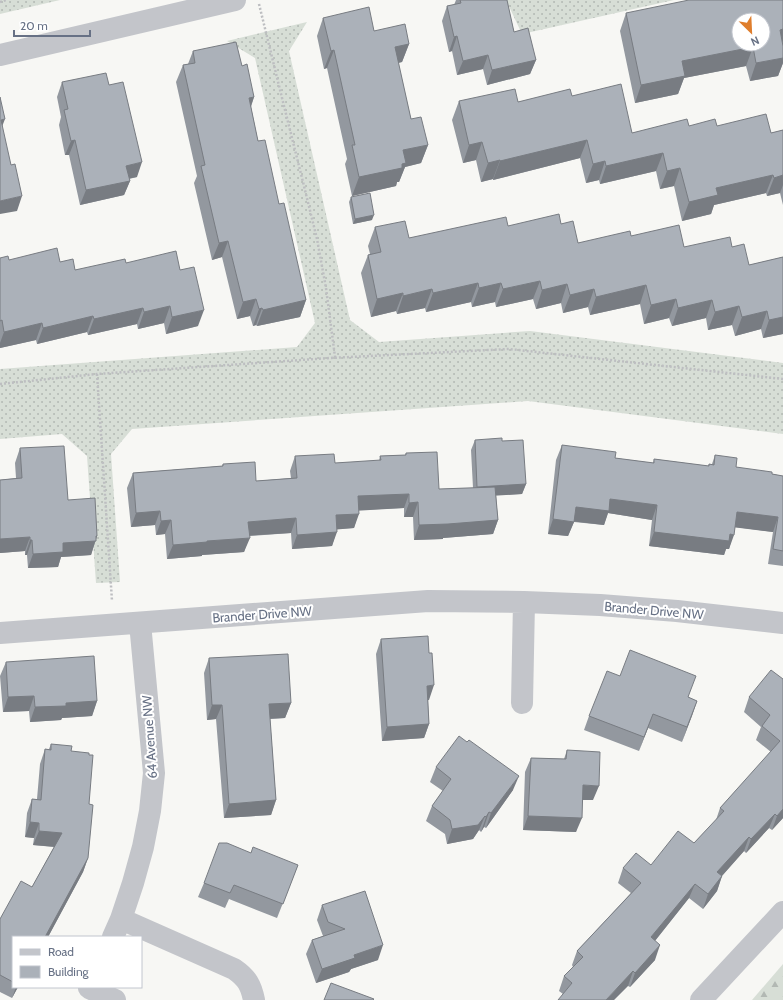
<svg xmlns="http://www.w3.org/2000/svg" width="783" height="1000" viewBox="0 0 783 1000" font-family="Cabin,sans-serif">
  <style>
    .grass { fill: url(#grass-dots) }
    .forest { fill: url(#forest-firs) }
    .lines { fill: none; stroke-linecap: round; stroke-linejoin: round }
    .path { stroke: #bdbec1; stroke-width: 2.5; stroke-dasharray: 2 2; stroke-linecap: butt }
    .minor { stroke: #c3c5ca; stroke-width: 22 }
    .wall { fill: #93989f }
    .shaded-wall { fill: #787c82 }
    .building { fill: #abb1b9; stroke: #787c82; fill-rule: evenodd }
    .labels { text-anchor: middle; stroke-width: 4; stroke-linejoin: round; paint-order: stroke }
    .street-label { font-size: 13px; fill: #677185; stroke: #fff }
  </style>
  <defs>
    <pattern id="grass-dots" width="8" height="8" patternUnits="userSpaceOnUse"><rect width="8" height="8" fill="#d7ded6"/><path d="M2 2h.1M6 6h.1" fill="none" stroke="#b2b8b3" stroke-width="1.8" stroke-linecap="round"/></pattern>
    <pattern id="forest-firs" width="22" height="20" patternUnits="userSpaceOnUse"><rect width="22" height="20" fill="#d7ded6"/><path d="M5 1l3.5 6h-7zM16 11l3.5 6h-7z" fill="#b2b8b3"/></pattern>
  </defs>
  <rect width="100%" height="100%" fill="#f7f7f4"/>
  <path class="grass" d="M0,0H60L0,14Z
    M506,0H674L522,34Z
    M307,22L289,51L350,320L379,342L530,331L783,363V434L528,401L132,429L111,454L120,582L96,583L87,456L62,434L0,439V369L297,347L315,323L255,58L227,41Z"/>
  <path class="forest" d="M783,964V1000H752Z"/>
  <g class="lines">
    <path class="path" d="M0,2L6,0
      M259,4L283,102L302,178L317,239L326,288L335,357
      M97,374L112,601
      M0,384L97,374L330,358L509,349L783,379"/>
    <path class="minor" d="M0,55L235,0
      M0,633L428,601L524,602L600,605L677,611L783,623
      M522,703L524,602
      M121,919L234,969C247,978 251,985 254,1000
      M113,937L121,919L133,883L143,847L150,811L154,773L140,623
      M89,988L115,1000
      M701,1000L783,912"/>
  </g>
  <path class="wall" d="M456,0H507L514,32L536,60L530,74L487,85L483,69L457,75L452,51L449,52L442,21L447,6L454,5Z
    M783,0V63L778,76L750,81L746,66L684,78L678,94L635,103L620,31L626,13Z
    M323,18L374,31L409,44L402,62L398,63L411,119L428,145L421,163L405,167L399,182H397L396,186L352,196L345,164L347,159L327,68L324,69L317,36Z
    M193,51L242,66L254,97L251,107L258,141L279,204L306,300L300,317L257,326L256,325L253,326L250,316L237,319L222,257L212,260L194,183L197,176L176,82L183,65L188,64Z
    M62,82L109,85L137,177L129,179L130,181L124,195L80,205L69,155H65L59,125L61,117L57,97Z
    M572,96L632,133L689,126H717L771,133L783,130V205L780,193L767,196L766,193L714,205L711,214L682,221L674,186L660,189L656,171L600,184L599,180L586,183L580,158L493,180V179L481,182L476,160L463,163L452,120L459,101L518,102Z
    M351,197L372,220L353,224L349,202Z
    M561,224L578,243L631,236L684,247H732L749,265L783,257V334L763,338L761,329L735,336L732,325L708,330L706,318L672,326L669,318L644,324L640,304L590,315L588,307L563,313L561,303L536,309L533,299L496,307L495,302L472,307L471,302L426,312L425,308L397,314L396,311L371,317L361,273L368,255L370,254L368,246L375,227L409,238L508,226Z
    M0,258L9,260L60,262L75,270L126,263L180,270L198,326L166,334L164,323L138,329L137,324L88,335L87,332L37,344L36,340L0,348Z
    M475,440L502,441L526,484L522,494L496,495L498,520L493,534L443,538V539L414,540L413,517H404V508L359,510L354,528L337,529L332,546L292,549L291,533L249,536L244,552L202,555V556L167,559L165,534L156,535L155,525L131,527L127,488L133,473L222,466L223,464L256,481L291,478L290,471L295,456L335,463L379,461L380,456L405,455L406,453L439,489L473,488L471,450Z
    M562,445L615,458L653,463L654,459L708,466L709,464H712L715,455L736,467L783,476V566L768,564L773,532L735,527L729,549H726L724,555L649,546L652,520L608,513L604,525L574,522L568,536L548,534L556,460Z
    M20,448L68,500L97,536L91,555L61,557L58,567L28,568L27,555H25V551L0,553V480L16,478L15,463Z
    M381,639L429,700H428L429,724L424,738L382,741L376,654Z
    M209,658L291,703L285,718L270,719L276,800L271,815L224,818L216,719L207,720L204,673Z
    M6,662L97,701L92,716L62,718L61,720L30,722L29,711L3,712L0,676Z
    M783,679V818L772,830L769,828L746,853L744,851L722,876L717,891L703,909L689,898L655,941V960L630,987L628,986L563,994L559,991L564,976L573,967L572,965L577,951L631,893L618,883L623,868L651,865L694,843L716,820L720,808L771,752L756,740L761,727L744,712L749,697Z
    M688,697L697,701L682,742L648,728L639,751L584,730L589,716Z
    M51,744L71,751L89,804L88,858L83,872L48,937H13V987H18L12,998L0,992V919L32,887L54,847L33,845L34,838L25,837L27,813L32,799H37L40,764L45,749H49Z
    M567,750L593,800H582L576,832L523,830L525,772L531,758L564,759Z
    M436,767L513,790L486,828L484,827L481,832L479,830L473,839L447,844L445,834L426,821L432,806L443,791L430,782Z
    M251,853L298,865L277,918L229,899L225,908L198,897L204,883Z
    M322,905L378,960L351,969L349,972L316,983L306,954L312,940L323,936L317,920Z"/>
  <path class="shaded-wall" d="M783,29V46L780,30Z
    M457,36L452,51L449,52L454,37Z
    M409,44L402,62L388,65L395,47Z
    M753,47L746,66L684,78L678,94L635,103L641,85L682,61Z
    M334,50L327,68L324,69L331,51Z
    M488,55L483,69L457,75L463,61Z
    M783,58V63L778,76L750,81L756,63Z
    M536,60L530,74L487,85L492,70Z
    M254,97L248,114L249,98Z
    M5,119L0,132L1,120Z
    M75,140L69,155H65L71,141Z
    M587,140L580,158L493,180L500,161Z
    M482,142L476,160L463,163L469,145Z
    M428,145L421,163L405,167L399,182H397L396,186L352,196L359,177L403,150Z
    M663,153L656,171L600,184L606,166Z
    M500,160L493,179L481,182L488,163Z
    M605,161L599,180L586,183L593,164Z
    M142,162L137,177L121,180L126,166Z
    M680,168L674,186L660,189L667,171Z
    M773,175L766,193L714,205L711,214L682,221L689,202L716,188Z
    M783,175V185L780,193L767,196L774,178Z
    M130,181L124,195L80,205L86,190Z
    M22,196L17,211L0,214V201Z
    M374,215L372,220L353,224L355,219Z
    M228,241L222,257L212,260L219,243Z
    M540,281L533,299L496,307L503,289Z
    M478,283L471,302L426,312L433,293Z
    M501,283L495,302L472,307L479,288Z
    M567,284L561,303L536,309L542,290Z
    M646,285L640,304L590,315L596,297Z
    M432,289L425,308L397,314L403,296Z
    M594,289L588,307L563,313L570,295Z
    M403,293L396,311L371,317L377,299Z
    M256,299L250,316L237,319L243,302Z
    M676,299L669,318L644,324L651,305Z
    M306,300L300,317L257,326L263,310Z
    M712,300L706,318L672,326L678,308Z
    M170,306L164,323L138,329L144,312Z
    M739,306L732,325L708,330L715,312Z
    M143,308L137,324L88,335L94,319Z
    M262,308L256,325L253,326L259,309Z
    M204,310L198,326L166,334L172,317Z
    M767,311L761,329L735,336L742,317Z
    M93,316L87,332L37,344L43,328Z
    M783,317V334L763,338L769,320Z
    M42,323L36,340L0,348V343L4,332Z
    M526,484L522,494L474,497L477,487Z
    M409,494L404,508L353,511L358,496Z
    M610,499L657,505L652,520L608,513L604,525L570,521L576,507Z
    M418,502L413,517H404L409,503Z
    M160,511L155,525L131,527L136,513Z
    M737,512L778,517L773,532L732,527Z
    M359,514L354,528L331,530L336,515Z
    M296,518L291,533L243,536L248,522Z
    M553,519L574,522L568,536L548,534Z
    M171,520L165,534L156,535L161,521Z
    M498,520L493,534L443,538V539L414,540L419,525Z
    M337,532L332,546L292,549L297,535Z
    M654,532L730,534L734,535L729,549H726L724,555L649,546Z
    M97,536L91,555L61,557L58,567L28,568L33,554L63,543Z
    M30,537L25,551L0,553V539Z
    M250,538L244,552L202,555V556L167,559L173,545L207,541Z
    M30,540H32L27,555H25Z
    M434,685L429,700L421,701L427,686Z
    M34,696L29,711L3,712L8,697Z
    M97,701L92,716L62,718L61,720L30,722L35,707L66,703Z
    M697,701L692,716L682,742L687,727Z
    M291,703L285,718L264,719L269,704Z
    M212,705H222L216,719L207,720Z
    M653,714L648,728L639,751L644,737Z
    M429,724L424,738L382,741L387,727Z
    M519,776L513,790L486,828L491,813Z
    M583,785L599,786L593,800H578Z
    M276,800L271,815L224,818L229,804Z
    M783,809V818L772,830L777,816Z
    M489,812L484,827L481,832L486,817Z
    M775,814L769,828L746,853L751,839Z
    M485,816L479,830L473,839L447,844L452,829Z
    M528,816L582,818L576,832L523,830Z
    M30,822L39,823L34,838L25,837Z
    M39,831L62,833L57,847L33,845Z
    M749,837L744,851L712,887L717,872Z
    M88,858L83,872L48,937H45Z
    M722,876L717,891L703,909L708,894Z
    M695,884L689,898L646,952L651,937Z
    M383,945L378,960L351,969L349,972L316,983L322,969L354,955Z
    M660,945L655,960L630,987L635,973Z
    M633,971L628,986L614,1000H606Z
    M16,987H18L12,998Z"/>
  <path class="building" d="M460,0H507L514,32L528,28L536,60L492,70L488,55L463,61L457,36L454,37L447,6L461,3Z
    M689,0H783V29L780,30L783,46V58L756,63L753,47L682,61L685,76L641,85L626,13ZM739,20H763V44H739Z
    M369,7L374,31L405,24L409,44L395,47L411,119L421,117L428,145L403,150L406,163L402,164V168L359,177L352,145H355L334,50L331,51L323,18Z
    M236,42L242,66L247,64L254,97L249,98L258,141L265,140L279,204L284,203L306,300L263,310L262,308L259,309L256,299L243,302L228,241L219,243L201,166L205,165L183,65L195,63L193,51Z
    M106,73L109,85L123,82L142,162L126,166L130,181L86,190L75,140L71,141L64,110L68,109L62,82Z
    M621,84L632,133L687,119L689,126L715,119L717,126L766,114L771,133L783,130V175L774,178L773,175L716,188L718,195L689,202L680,168L667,171L663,153L606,166L605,161L593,164L587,140L500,161V160L488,163L482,142L469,145L459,101L515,89L518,102L570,89L572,96Z
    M0,97L5,119L1,120L11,165L15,164L22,196L0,201Z
    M370,193L374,215L355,219L351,197Z
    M559,214L561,224L573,221L578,243L630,231L631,236L679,225L684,247L730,237L732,247L744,244L749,265L783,257V317L769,320L767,311L742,317L739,306L715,312L712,300L678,308L676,299L651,305L646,285L596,297L594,289L570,295L567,284L542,290L540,281L503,289L501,283L479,288L478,283L433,293L432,289L403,296V293L377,299L368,255L381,252L375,227L405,221L409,238L506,217L508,226Z
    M57,248L60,262L73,259L75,270L125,259L126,263L176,251L180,270L194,267L204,310L172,317L170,306L144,312L143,308L94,319L93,316L43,328L42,323L4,332L2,320L0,321V258L8,256L9,260Z
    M502,438V441L523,440L526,484L477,487L475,440Z
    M562,445L616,452L615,458L654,463V459L709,466V464L714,465L715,455L737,458L736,467L772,472V474L783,476V551L773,549L778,517L737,512L734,535L730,534L729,541L654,532L657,505L610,499L609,511L576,507L574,522L553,519Z
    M64,446L68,500L95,498L97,536H96V541L63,543V552L33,554L32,540H30V537L0,539V480L22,478L20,448Z
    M437,452L439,489L495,487L498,520L448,524L419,525L418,502L409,503V494L358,496L359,514L336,515L337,532L297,535L296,518L248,522L250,538L207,541V542L173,545L171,520L161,521L160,511L136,513L133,473L223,466V464L255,462L256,481L297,478L295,456L334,454L335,463L381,460L380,456L406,455V453Z
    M428,636L429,653H432L434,685L427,686L429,724L387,727L381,639Z
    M630,650L696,676L688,697L697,701L687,727L653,714L644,737L589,716L607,671L620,676Z
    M288,654L291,703L269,704L276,800L229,804L222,705H212L209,658Z
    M94,656L97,701L66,703V706L35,707L34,696L8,697L6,662Z
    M771,670L783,679V809L777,816L775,814L751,839L749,837L717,872L722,876L708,894L695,884L651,937L660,945L635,973L633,971L606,1000H558L572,983L564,976L583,957L577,951L641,883L623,868L636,853L651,865L678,831L694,843L724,811L720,808L780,741L762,726L770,715L749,697Z
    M459,736L467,742L469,740L519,776L491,813L489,812L486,817L485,816L478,825L452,829L450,820L432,806L451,779L436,767Z
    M51,744L72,746L71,751L89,753V755H93L89,804L93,805L88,858L45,937H13V982L0,975V919L21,881L32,887L62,833L39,831V823L30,822L32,799L41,800L45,749L51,750Z
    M567,750L600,752L599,786L583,785L582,818L528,816L531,758L566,759Z
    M219,843H227L251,853L253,847L298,865L283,904L234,885L230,893L204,883Z
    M365,891L383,945L354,955L355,958L322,969L312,940L345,929L328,922L322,905Z
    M331,983L374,999L373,1000H324Z"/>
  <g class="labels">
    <g class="street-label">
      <text transform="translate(654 610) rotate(5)" y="5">Brander Drive NW</text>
      <text transform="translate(262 614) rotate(-4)" y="5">Brander Drive NW</text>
      <text transform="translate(149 737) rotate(-94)" y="5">64 Avenue NW</text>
    </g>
  </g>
  <rect x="12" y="936" width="130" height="52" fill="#ffffff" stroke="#c2c6ce"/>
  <rect x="20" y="949" width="20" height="6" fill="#c3c5ca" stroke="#c2c6ce"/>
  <text x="48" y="956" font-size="12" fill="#677185">Road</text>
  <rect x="20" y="966" width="20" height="12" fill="#abb1b9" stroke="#c2c6ce"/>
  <text x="48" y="976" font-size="12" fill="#677185">Building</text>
  <g transform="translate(751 32) rotate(156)"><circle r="19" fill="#ffffff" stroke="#c2c6ce"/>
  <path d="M0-3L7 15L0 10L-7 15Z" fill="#df7e2d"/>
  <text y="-6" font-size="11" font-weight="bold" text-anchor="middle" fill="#677185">N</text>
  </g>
  <path d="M14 30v6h76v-6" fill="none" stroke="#677185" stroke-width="2"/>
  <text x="20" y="30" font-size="12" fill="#677185" stroke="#ffffff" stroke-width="3" paint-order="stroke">20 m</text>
</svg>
